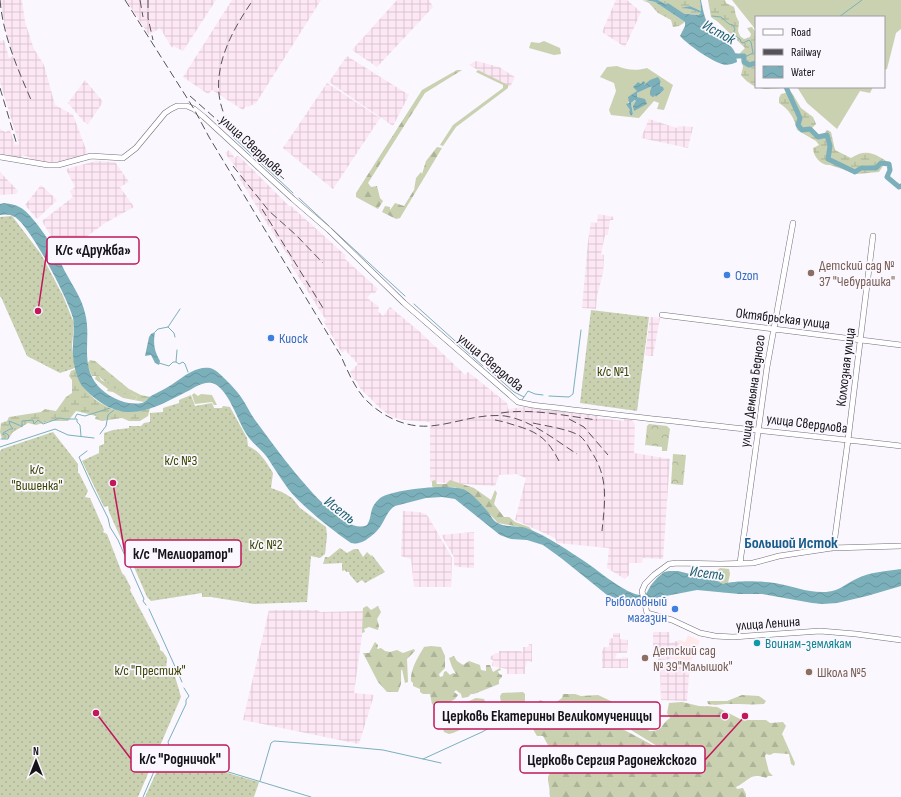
<svg xmlns="http://www.w3.org/2000/svg" width="901" height="797" viewBox="0 0 901 797" font-family="'Sofia Sans Condensed',sans-serif">
  <style>
    .commercial { fill: #ffe9ea }
    .industrial { fill: url(#industrial-grid) }
    .grass { fill: #c9d1b1; fill-rule: evenodd }
    .forest { fill: url(#forest-firs) }
    .wetland { fill: url(#wetland-marsh) }
    .park { fill: url(#park-crowns) }
    .garden { fill: url(#garden-dots) }
    .water { fill: url(#water-waves) }
    .lines { fill: none; stroke-linecap: round; stroke-linejoin: round }
    .stream { stroke: #7bb0bb; stroke-width: 1 }
    .river { stroke: #7bb0bb; stroke-width: 5 }
    .secondary-casing { stroke: #736c7a; stroke-width: 6 }
    .secondary { stroke: #fff; stroke-width: 5 }
    .rail { stroke: #555358; stroke-width: 1; stroke-dasharray: 8 4; stroke-linecap: butt }
    .education-dot { fill: #8d6e63; stroke: #faf7fe; stroke-width: 1.5 }
    .shop-dot { fill: #3f7fe0; stroke: #faf7fe; stroke-width: 1.5 }
    .culture-dot { fill: #0f9aa8; stroke: #faf7fe; stroke-width: 1.5 }
    .labels { text-anchor: middle; stroke-width: 3.5; stroke-linejoin: round; paint-order: stroke }
    .street-label { font-size: 14px; fill: #151318; stroke: #faf7fe }
    .education-label { font-size: 14px; fill: #785e54; stroke: #faf7fe; text-anchor: start }
    .shop-label { font-size: 14px; fill: #366cbe; stroke: #faf7fe; text-anchor: start }
    .park-label { font-size: 14px; fill: #3c4701; stroke: #faf7fe }
    .culture-label { font-size: 14px; fill: #0d838f; stroke: #faf7fe; text-anchor: start }
    .water-label { font-size: 15px; font-style: italic; fill: #185f6b; stroke: #faf7fe }
    .quarter-label { font-size: 16px; font-weight: bold; fill: #185c8b; stroke: #faf7fe }
    .leader { fill: none; stroke: #c2185b; stroke-width: 1.5 }
    .callout-dot { fill: #c2185b; stroke: #faf7fe; stroke-width: 1.5 }
    .callout { fill: #faf7fe; stroke: #c2185b; stroke-width: 1.5 }
    .callout-label { font-size: 15px; text-anchor: middle; font-weight: bold; fill: #151318 }
  </style>
  <defs>
    <pattern id="industrial-grid" width="8" height="8" patternUnits="userSpaceOnUse"><rect width="8" height="8" fill="#fee7f5"/><path d="M0 4h8M4 0v8" fill="none" stroke="#d9c5d1"/></pattern>
    <pattern id="forest-firs" width="22" height="20" patternUnits="userSpaceOnUse"><rect width="22" height="20" fill="#c9d1b1"/><path d="M5 1l3.5 6h-7zM16 11l3.5 6h-7z" fill="#acb398"/></pattern>
    <pattern id="wetland-marsh" width="20" height="14" patternUnits="userSpaceOnUse"><rect width="20" height="14" fill="#c9d1b1"/><path d="M1 5h8M5 5V1M11 12h8M15 12V8" fill="none" stroke="#acb398"/></pattern>
    <pattern id="park-crowns" width="20" height="18" patternUnits="userSpaceOnUse"><rect width="20" height="18" fill="#c9d1b1"/><path d="M2 6a3 3 0 1 1 6 0M12 15a3 3 0 1 1 6 0" fill="none" stroke="#acb398"/></pattern>
    <pattern id="garden-dots" width="8" height="8" patternUnits="userSpaceOnUse"><rect width="8" height="8" fill="#c9d1b1"/><path d="M2 2h.1M6 6h.1" fill="none" stroke="#acb398" stroke-width="1.8" stroke-linecap="round"/></pattern>
    <pattern id="water-waves" width="16" height="10" patternUnits="userSpaceOnUse"><rect width="16" height="10" fill="#7bb0bb"/><path d="M0 5q4-4 8 0t8 0" fill="none" stroke="#6996a0"/></pattern>
  </defs>
  <rect width="100%" height="100%" fill="#faf7fe"/>
  <path class="commercial" d="M688,635L700,641L689,666L673,659L680,640L685,642Z"/>
  <path class="industrial" d="M0,0H22L25,22L34,49L44,65L55,105L73,115L87,152L86,154L59,162H43L32,161L29,157L22,155L21,158L10,157L0,154V129L5,132L10,130L15,145L19,144L0,82V41L4,40L9,58L13,56L6,32Z
    M126,0H216L183,51L173,46L172,48L160,28L149,35Z
    M232,0H321L256,103L248,107L246,106L243,110L212,90L208,94L183,77Z
    M397,0H429L433,7L377,67L352,50Z
    M616,0H627L641,12L625,47L602,32Z
    M347,56L409,95L393,126L329,82Z
    M476,61L499,67L515,77L510,87L469,65Z
    M85,80L103,102L88,124L84,122L68,103Z
    M327,83L380,118L333,189L283,148Z
    M649,119L677,128L678,126L693,127L688,148L641,138Z
    M229,150L235,158L237,156L240,157L289,206H291L346,256L344,258L378,289L374,294L372,292L367,298L379,307L378,311L383,316L390,307L420,332L465,375L468,372L507,403L508,409L524,407L598,416V418L624,421V419L632,420L635,424L634,453L670,459L663,559L643,558L642,563H629V575L625,579L607,568L609,548L557,543L555,538L515,520L526,478L516,474L499,475L495,486L430,482V422L404,420L392,417L381,409L360,388L356,380H354L350,372L358,364L345,350L342,353L324,322L326,320L291,265L293,263L271,230L272,227H269L238,176L241,174L225,153Z
    M96,161L115,162L129,182L120,187L134,207L105,223L62,255L42,221L73,197L70,191L75,187L66,169Z
    M0,172L18,191L16,194L0,195Z
    M41,185L57,200L37,219L25,205Z
    M598,214L614,217L613,220H610L608,235H605L601,254L604,255L603,273L597,296L596,309L582,308L588,241L591,222L597,223Z
    M650,317L660,318L653,356L645,355Z
    M403,511L419,512L426,514L429,518L452,558L451,587H414L411,559L401,556Z
    M474,532V568L458,567L454,565V557L441,535Z
    M269,610H317L320,612L364,611L362,635L354,693L374,695L359,744L243,720Z
    M653,632H669L670,643L680,640L673,659L658,660V656H653Z
    M613,633H620V639L628,640L627,653H617L615,658L622,659V657L628,658V668H602V652L604,647H609V639L613,638Z
    M529,644H532V662L527,661L525,667V674H507V669L492,666L493,660L490,659V657L496,653H499V651H521L523,653V647H528Z
    M677,663L692,669L689,675L687,701L661,700L660,664Z"/>
  <path class="grass" d="M732,0H901V29L896,33L887,69L884,70V17H756V30Z
    M544,41L560,48L561,54L554,55L529,48L531,42L539,43Z
    M617,66C626,70 637,71 647,68L673,85L664,110L657,109L659,103L654,101L639,118L611,115L609,110L616,91L614,83L600,77L607,67ZM658,78L661,83H660V86L664,90L656,97L657,83L637,93V97L647,104L636,100L631,103L633,114L631,116L629,112L631,110L627,104L637,91Z
    M478,70L508,85V88L456,127L443,146L440,145L453,125L503,88V85L476,72Z
    M797,87H873L870,93L860,91L837,129L807,103Z
    M96,376H99L101,380L124,391L125,394H131L136,396L137,399L134,400L123,398L113,392L107,391L108,389L95,379Z
    M194,393L198,396L201,394L212,395L217,405H214L212,402L195,404L192,395Z
    M523,692L525,694V701L524,703L504,705L501,703L500,696L502,693Z
    M476,698L484,699L490,712L488,717L485,719L453,733L449,734L444,732L439,719L440,715L443,712Z"/>
  <path class="forest" d="M457,70H462L425,93L368,183L371,187L377,186L380,198L383,201L378,209L356,197V193L422,90Z
    M437,147L442,148L400,218L396,219L382,212L385,206L390,207V210L395,203L404,206L414,190L416,178L421,172L422,174L426,161Z
    M435,480L437,484H446L450,480L474,488L491,500L495,490L497,493L494,504L504,517H509L515,522L529,527L533,531L520,527L498,523L472,495L455,487L434,488L432,486V481Z
    M720,568L729,569L730,574L728,583L723,584L719,582L715,577L716,571Z
    M367,606L371,610L378,606L381,612L377,619L379,626L378,630L369,627L364,629L365,632L362,633L363,608Z
    M375,642L378,645L377,649L381,648L385,651L390,652L397,650L403,653L414,649L415,651L407,659L408,682L405,683L402,669L401,671V684L398,692H387L378,682L363,653H369Z
    M431,646L441,647L445,656V668L439,674L440,677L443,676L444,672L446,671L450,675L453,673L456,674L452,667L449,658L454,656L457,661L463,665L469,661L480,665L481,670L486,671V665H490L493,672L500,668L501,670L498,671L499,674L502,675V677L499,680V684L474,694H471L468,697L462,698L461,694L456,690L454,692L458,695L455,699L447,704L449,707L438,712L437,709H435V706L432,704L430,694H423L420,692V689L413,686V683L411,681C410,670 418,657 424,647Z
    M563,694H575L581,696L598,695L613,702V708L609,711L607,716L584,702L583,703L607,718V723H604L606,727L613,724L660,749V753L663,757L667,754L666,752L671,749L663,745L657,746L631,730L633,725L638,722L643,723L649,731C664,731 660,725 670,718L667,713L669,703L682,702L699,706L717,707L742,720H766L770,723L783,722L786,726L782,734L795,763L794,766L791,764L789,754L774,753L770,755L766,754L765,756L769,772L773,776H768L766,778C750,772 749,781 736,787L737,789L743,788L746,794V797H550C549,793 550,790 549,786C548,779 546,777 552,771L550,766L553,764V760L551,758V753L554,751L552,746L549,747L543,736H537L528,721L531,709L540,700L543,701L544,705L540,707L539,711L554,714L555,711V703L562,698Z
    M742,695L759,696L766,701L764,704C752,705 740,704 727,704C719,704 718,706 708,704L707,701H727Z"/>
  <path class="wetland" d="M642,0L655,2L685,22L679,26L673,27L671,20L658,13L649,3Z
    M658,0H700L701,11L690,6L683,8L690,9L701,13L698,15L677,13L668,5Z
    M708,0H725L726,3L734,7L736,16L739,22L738,31L740,36L744,39L750,37L751,34L747,28L752,27L756,33V87H788C768,90 755,92 741,75L743,67L740,53L745,48L718,22L711,17Z
    M789,92L792,93L801,108L813,117L816,124L812,128L818,135L824,134L827,130L831,132L835,150L851,158C867,147 877,155 891,164V166H883L879,172L857,174L830,165C821,166 813,156 813,148L819,145L816,141L797,130C795,119 789,109 779,103V98L781,94Z
    M90,360L95,361L129,389L141,395L150,397L144,402L134,400L137,399L136,396L131,394H124V392L119,391L117,388L113,389C110,383 103,382 99,376H92L87,364Z
    M76,369C79,387 95,403 113,409C117,411 123,410 128,411C137,411 142,411 150,408L148,416L140,421H129L122,418L102,421L95,419L96,416L76,411L68,421H50L36,425L28,423L13,432L9,438L2,439L0,432L1,423L7,421L9,417L41,412L45,409L56,411L66,397L72,393V380L69,376L71,371Z"/>
  <path class="park" d="M649,424L667,426L670,429L667,451H662V447L646,445L645,446L647,426Z
    M673,454L686,455L683,485L671,484Z"/>
  <path class="garden" d="M12,216L41,254L63,296L74,323L72,346L75,368L60,373L27,356L1,297H0V217Z
    M591,310L649,317L637,411L580,403Z
    M191,395L195,406L212,403L214,408H222L223,406L230,407L247,438L248,446C260,451 266,462 273,473L271,488L282,492L292,498L300,508L326,527L327,536L325,554L320,558L311,556L307,602L254,604L211,597H202V593L151,601L147,597L134,567V563H132L109,512L108,506L104,507L82,461L99,453V446L104,444V433L113,430L129,428V426H141L144,423L150,422V413L163,412V408L179,403V400Z
    M53,432L78,464V473H79L88,491L85,497L90,498L104,530L103,532L107,534L122,573L125,576L131,588L130,590L160,647V650L163,652L167,658L166,672L169,670L174,673L181,697L138,797H0V451L2,449Z
    M340,548L347,553L354,549H358L363,557L367,552L371,556L372,555L385,572L365,583L362,580L357,583L350,575L349,572H346L345,570L342,571V563L323,564L325,557H329Z
    M168,747L200,765L259,782L254,797H145Z"/>
  <path class="water" d="M645,0H658L668,5L677,13L698,15L701,13L690,9L681,8L690,6L701,11L700,0H701C703,11 706,26 715,34C726,44 736,45 737,62C733,64 726,66 722,64C711,61 687,44 680,36L685,26V22L655,2Z
    M658,77L661,82L660,83V86L663,87L664,90L656,97L655,95L653,97L650,95V91L652,86L637,93V97L645,99L647,104L634,111L633,106L636,101L635,100L631,103L633,114L631,116L629,112L630,110L626,104L629,103L628,97L637,91L633,87L638,82L641,84L643,81L645,82L644,85L650,80Z
    M4,203C11,204 18,205 24,210C35,219 51,243 58,256C61,262 63,269 67,275C74,288 82,299 85,313C92,339 79,363 98,386C108,397 126,406 142,403C146,402 148,398 151,396C160,391 169,387 177,381C187,374 198,366 210,368C216,369 223,377 227,381C232,386 237,391 241,397C246,404 250,413 255,420C271,441 339,540 367,525C373,516 368,509 379,499C389,489 453,483 465,490C474,495 482,505 489,513C491,516 493,520 496,522C504,528 517,525 526,528C548,536 567,550 587,563C598,570 633,601 646,594L651,585L657,578L664,572L669,571H678L690,574L706,575L723,584C735,580 762,581 775,583C792,586 808,593 826,592C840,591 845,584 856,579C869,572 887,571 901,569V586L867,596L837,603L823,604L812,603L762,594H739L697,590L640,601L621,600L607,595L561,558L543,545L527,540L511,539L500,535L455,499L442,497L426,498L395,506C387,511 385,520 380,527C376,533 371,536 366,540C361,543 356,544 351,543C332,530 303,507 289,490C281,479 274,468 267,457C261,449 252,443 247,435C238,422 228,387 212,383C203,381 194,388 186,392C156,407 131,423 100,402C93,397 87,392 82,386C75,375 72,358 73,345C73,336 75,327 73,318C68,299 31,227 15,217C10,214 5,214 0,215V204Z
    M155,332C153,343 154,351 160,361L159,365L155,363L151,355L145,356L149,337L151,334Z"/>
  <g class="lines">
    <path class="stream" d="M712,16L721,17L729,24L733,25L735,29L734,31L735,36L740,39L741,42L743,43L749,40L751,42L753,53L747,56H744
      M839,17L862,0
      M232,136L293,193
      M299,198L329,226
      M332,229L405,296
      M414,304L483,366
      M168,327L174,333L175,337
      M155,332L158,329L168,327L180,309
      M177,350L176,362L179,364L183,362L185,364L188,372
      M159,363L169,366L173,362H176
      M487,368L514,392L524,397L522,400
      M549,396L569,397L573,394L581,330
      M524,397L528,391L535,394L543,395
      M75,418L77,414L85,416L110,408
      M100,434L106,426L108,415L114,410
      M1,439H8L9,436L6,433L3,435V433L10,429H13L10,425L9,421L19,425L22,427V421L33,420L34,424L38,420L43,424L60,418L65,419H77V422L80,425L81,436
      M0,447L55,429L68,435L94,438
      M87,451L79,457L92,486L108,518L110,527L118,540L144,599L143,601L146,605
      M149,609L182,682
      M184,688L189,696L186,700V704L168,742L169,746L202,764L311,797
      M423,759L482,732L516,713
      M260,781L271,743L274,741L341,746L383,750L441,763
      M143,797L162,753"/>
    <path class="river" d="M668,6L683,16
      M731,55L737,56H744V62L749,65L756,63
      M786,87L800,118L798,125L802,130L810,129L818,137L827,135L830,146L828,159L855,172L861,168H876L881,163L889,164L890,170L887,177L899,187L901,186"/>
    <g class="secondary-casing">
      <path id="secondary" d="M0,157L48,165H58L91,156L123,158L136,148L165,113L171,109L177,106H187L194,109L204,117L293,199L329,230L404,303L518,402L532,405C655,420 778,432 901,446
        M662,315L901,345
        M901,546L832,548L779,556L753,563L720,564L677,563L669,564L654,575L645,584L642,591L647,613L672,620L700,633L715,636L733,637L820,631L856,634L901,640
        M832,548L834,544L848,440L873,236
        M740,563L767,367L793,223"/>
    </g>
    <use href="#secondary" class="secondary"/>
    <path class="rail" d="M0,0C3,36 18,70 32,102
      M125,0L194,109L209,137L341,356C347,370 354,386 364,398C381,416 405,428 430,426C455,424 479,413 505,416C531,420 555,440 577,454
      M140,0L143,17
      M148,0V18L153,40
      M0,88L17,145
      M190,96L284,179
      M243,141C235,133 228,124 224,114C208,74 230,33 253,0
      M233,166L269,211L296,235L323,263
      M262,209L323,308
      M501,413C531,408 566,416 597,420
      M569,419L584,427L608,455
      M495,420C501,421 508,423 514,425C538,432 547,438 559,461
      M533,423C546,426 569,429 580,436C585,440 588,446 591,451C609,478 605,501 602,531"/>
  </g>
  <g class="education-dot">
    <circle cx="811" cy="273" r="4"/>
    <circle cx="645" cy="658" r="4"/>
    <circle cx="809" cy="672" r="4"/>
  </g>
  <g class="shop-dot">
    <circle cx="727" cy="275" r="4"/>
    <circle cx="271" cy="338" r="4"/>
    <circle cx="675" cy="609" r="4"/>
  </g>
  <circle class="culture-dot" cx="757" cy="643" r="4"/>
  <g class="labels">
    <g class="street-label">
      <text transform="translate(252 145) rotate(43)" y="5">улица Свердлова</text>
      <text transform="translate(783 318) rotate(7)" y="5">Октябрьская улица</text>
      <text transform="translate(491 362) rotate(40)" y="5">улица Свердлова</text>
      <text transform="translate(845 367) rotate(-83)" y="5">Колхозная улица</text>
      <text transform="translate(752 391) rotate(-82)" y="5">улица Демьяна Бедного</text>
      <text transform="translate(807 423) rotate(7)" y="5">улица Свердлова</text>
      <text transform="translate(768 623) rotate(-4)" y="5">улица Ленина</text>
    </g>
    <g class="education-label">
      <text x="819" y="270">Детский сад №<tspan x="819" dy="16">37 "Чебурашка"</tspan></text>
      <text x="653" y="655">Детский сад<tspan x="653" dy="16">№ 39"Малышок"</tspan></text>
      <text x="817" y="677">Школа №5</text>
    </g>
    <g class="shop-label">
      <text x="735" y="280">Ozon</text>
      <text x="279" y="343">Киоск</text>
      <text x="667" y="606" text-anchor="end">Рыболовный<tspan x="667" dy="16">магазин</tspan></text>
    </g>
    <g class="park-label">
      <text x="613" y="376">к/с №1</text>
      <text x="181" y="465">к/с №3</text>
      <text x="37" y="474">к/с<tspan x="37" dy="16">"Вишенка"</tspan></text>
      <text x="266" y="549">к/с №2</text>
      <text x="150" y="675">к/с "Престиж"</text>
    </g>
    <g class="culture-label">
      <text x="765" y="648">Воинам-землякам</text>
    </g>
    <g class="water-label">
      <text transform="translate(719 32) rotate(29)" y="5">Исток</text>
      <text transform="translate(340 510) rotate(38)" y="5">Исеть</text>
      <text transform="translate(707 573) rotate(7)" y="5">Исеть</text>
    </g>
    <g class="quarter-label">
      <text x="791" y="548">Большой Исток</text>
    </g>
  </g>
  <path class="leader" d="M38 311L47 250M113 483L125 554M725 716L660 716M96 713L131 759M745 716L705 760"/>
  <g class="callout-dot">
    <circle cx="38" cy="311" r="4"/>
    <circle cx="113" cy="483" r="4"/>
    <circle cx="725" cy="716" r="4"/>
    <circle cx="96" cy="713" r="4"/>
    <circle cx="745" cy="716" r="4"/>
  </g>
  <g class="callout">
    <rect x="47" y="237" width="92" height="27" rx="4"/>
    <rect x="125" y="540" width="116" height="27" rx="4"/>
    <rect x="434" y="702" width="226" height="27" rx="4"/>
    <rect x="131" y="745" width="98" height="27" rx="4"/>
    <rect x="520" y="746" width="185" height="27" rx="4"/>
  </g>
  <g class="callout-label">
    <text x="93" y="255">К/с «Дружба»</text>
    <text x="183" y="559">к/с "Мелиоратор"</text>
    <text x="547" y="721">Церковь Екатерины Великомученицы</text>
    <text x="180" y="764">к/с "Родничок"</text>
    <text x="612" y="765">Церковь Сергия Радонежского</text>
  </g>
  <rect x="755" y="16" width="130" height="72" fill="#faf7fe" stroke="#9e9ca2"/>
  <rect x="763" y="29" width="20" height="6" fill="#ffffff" stroke="#9e9ca2"/>
  <text x="791" y="36" font-size="12" fill="#151318">Road</text>
  <rect x="763" y="49" width="20" height="6" fill="#555358" stroke="#9e9ca2"/>
  <text x="791" y="56" font-size="12" fill="#151318">Railway</text>
  <rect x="763" y="66" width="20" height="12" fill="url(#water-waves)" stroke="#9e9ca2"/>
  <text x="791" y="76" font-size="12" fill="#151318">Water</text>
  <g transform="translate(36 761)" stroke="#faf7fe" stroke-width="3" paint-order="stroke">
  <path d="M0-3L7 15L0 10L-7 15Z" fill="#151318"/>
  <text y="-6" font-size="11" font-weight="bold" text-anchor="middle" fill="#151318">N</text>
  </g>
</svg>
